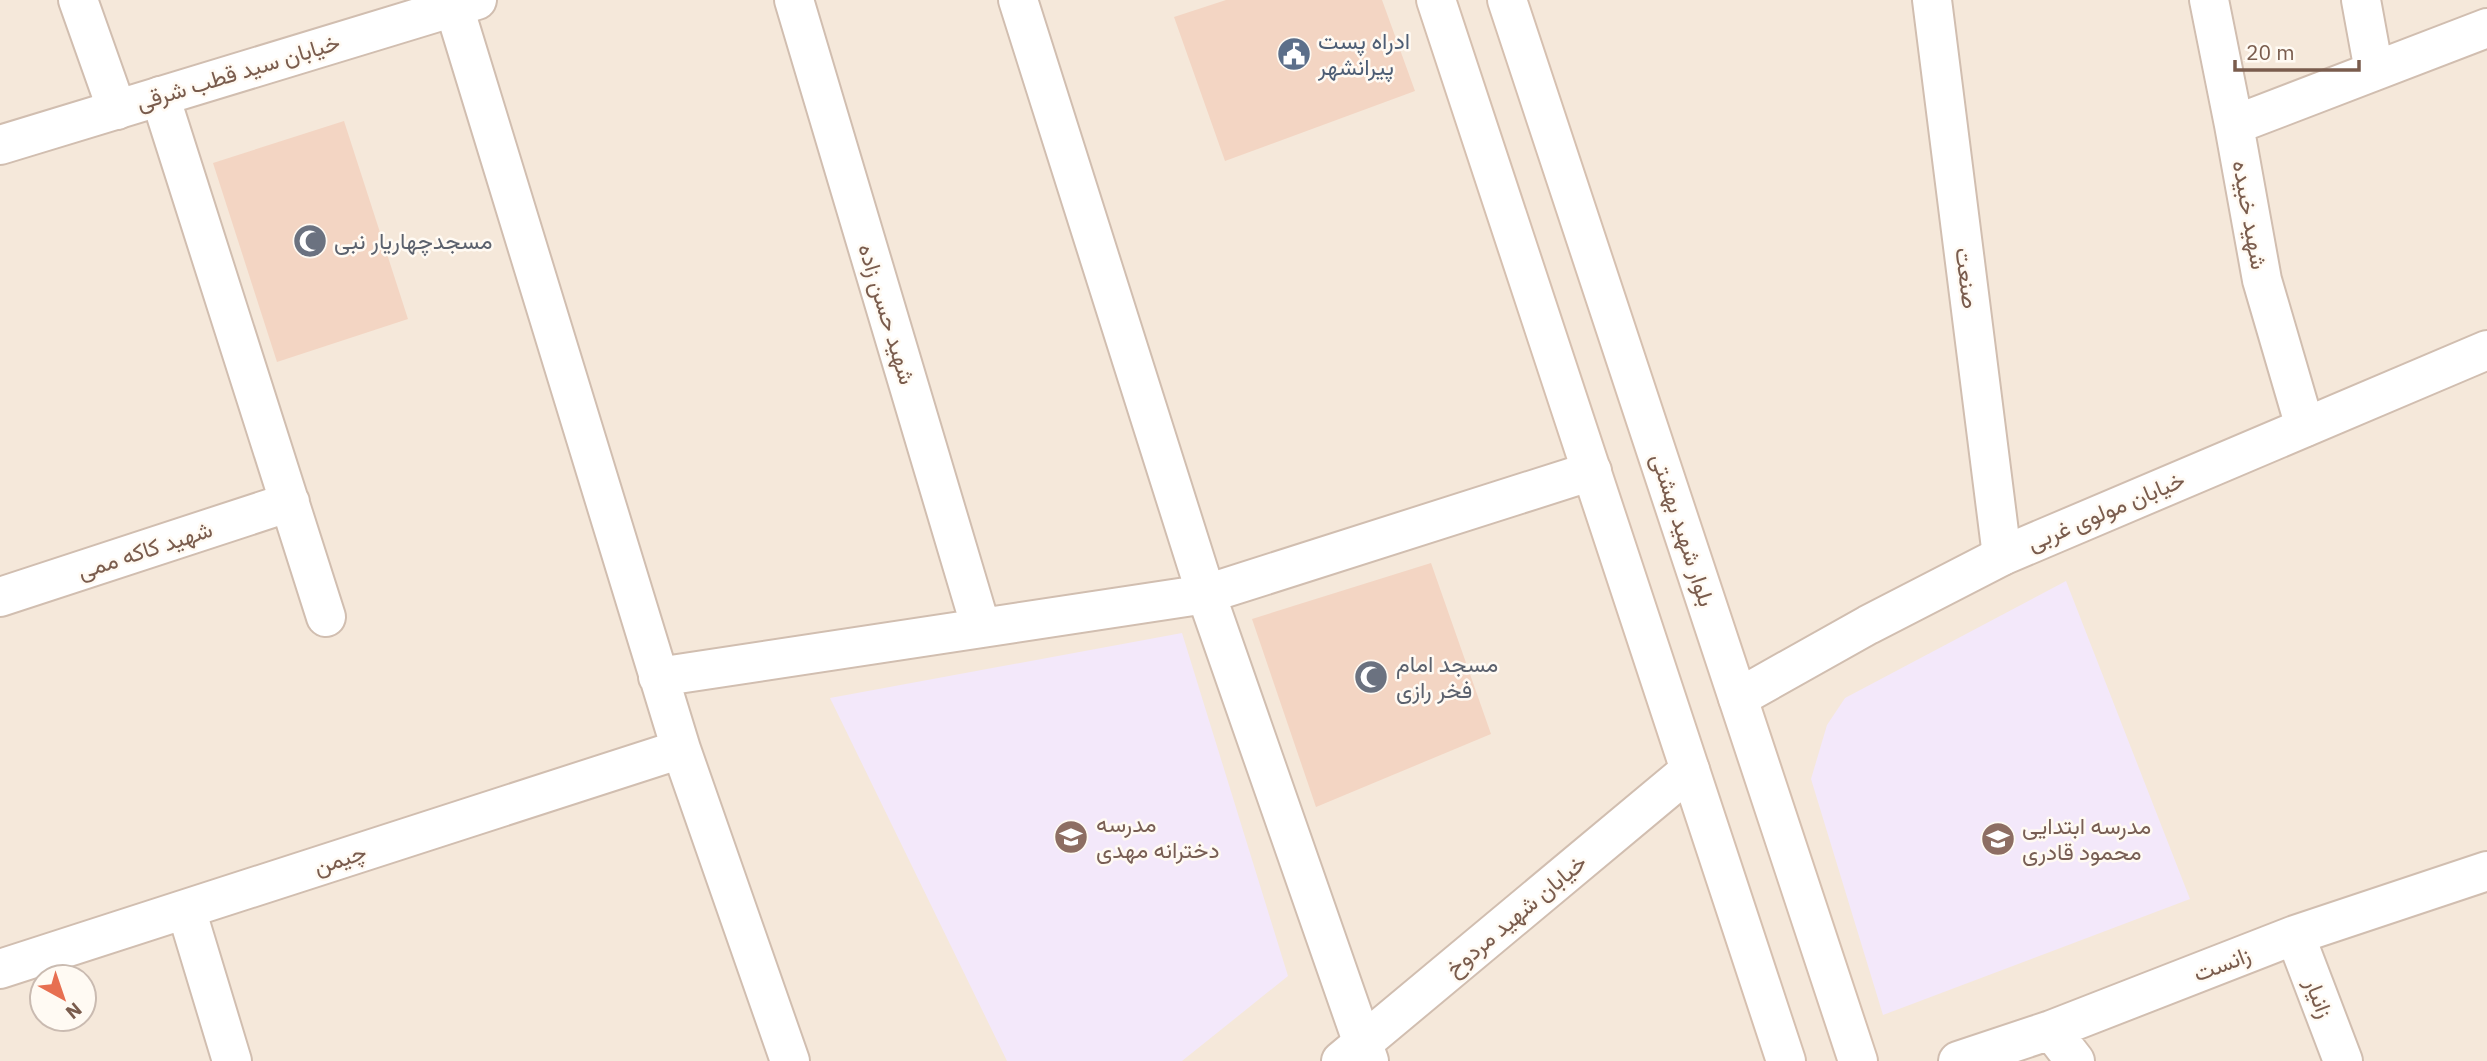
<svg xmlns="http://www.w3.org/2000/svg" width="2487" height="1061" viewBox="0 0 2487 1061" font-family="'IBM Plex Sans',Vazirmatn,sans-serif">
  <style>
    .residential { fill: #f5e8da; fill-rule: evenodd }
    .education { fill: #f3e8fa }
    .building { fill: #f3d5c3 }
    .lines { fill: none; stroke-linecap: round; stroke-linejoin: round }
    .minor-casing { stroke: #d1beb0; stroke-width: 42 }
    .tertiary-casing { stroke: #d1beb0; stroke-width: 42 }
    .secondary-casing { stroke: #d6c0b0; stroke-width: 42 }
    .minor { stroke: #fff; stroke-width: 38 }
    .tertiary { stroke: #fff; stroke-width: 38 }
    .secondary { stroke: #fff; stroke-width: 38 }
    .labels { text-anchor: middle; stroke-width: 5; stroke-linejoin: round; paint-order: stroke }
    .service-label { font-size: 23px; fill: #4e5e75; stroke: #fffaf3; text-anchor: start }
    .street-label { font-size: 23px; fill: #7a5c4d; stroke: #fffaf3 }
    .worship-label { font-size: 23px; fill: #5b616d; stroke: #fffaf3; text-anchor: start }
    .education-label { font-size: 23px; fill: #785e54; stroke: #fffaf3; text-anchor: start }
  </style>
  <rect width="100%" height="100%" fill="#fdf6ec"/>
  <path class="residential" d="M0,0H2487V1061H0ZM42,977H84V1019H42Z"/>
  <path class="education" d="M2066,581L2190,899L1883,1015L1811,779L1827,725L1845,698Z
    M1182,633L1288,976L1182,1061H1007L830,698Z"/>
  <path class="building" d="M1226,0H1382L1415,91L1225,161L1174,17Z
    M344,121L408,319L277,362L213,163Z
    M1431,563L1491,734L1316,807L1252,619Z"/>
  <g class="lines">
    <g class="minor-casing">
      <path id="minor" d="M78,0L117,110
        M794,0L981,628
        M1018,0L1206,594L1369,1061
        M1932,0L2002,556
        M2209,0L2234,125L2262,280L2305,427
        M2361,0L2374,71
        M454,7L681,749L790,1061
        M160,96L326,617
        M2234,125L2487,28
        M0,597L290,502
        M658,677L1206,594L1592,471
        M186,909L232,1061
        M2295,935L2343,1061
        M0,969L681,749
        M2051,1030L2075,1061
        M1958,1061L2051,1030L2295,935L2487,871"/>
    </g>
    <g class="tertiary-casing">
      <path id="tertiary" d="M0,145L477,0
        M1738,698L1868,625L2002,556L2487,350
        M1341,1061L1690,770"/>
    </g>
    <g class="secondary-casing">
      <path id="secondary" d="M1436,0L1786,1061
        M1507,0L1858,1061"/>
    </g>
    <use href="#minor" class="minor"/>
    <use href="#tertiary" class="tertiary"/>
    <use href="#secondary" class="secondary"/>
  </g>
  <defs>
    <g id="civic-disc" transform="scale(1.75)"><circle r="9.5" fill="#5c6f8a" stroke="#fffaf3"/><path d="M-.6-6.5H3V-4.5H.6V-3L4-1V1h2V6H-6V1h2V-1L-.6-3ZM-1.2 2.5V6h2.4V2.5Z" fill="#fff"/></g>
    <g id="mosque-disc" transform="scale(1.75)"><circle r="9.5" fill="#6b7280" stroke="#fffaf3"/><path d="M3.5-4.9A6 6 0 1 0 3.5 4.9A5 5 0 1 1 3.5-4.9Z" fill="#fff"/></g>
    <g id="school-disc" transform="scale(1.75)"><circle r="9.5" fill="#8d6e63" stroke="#fffaf3"/><path d="M0-5L7-2L0 1L-7-2ZM-4 1L0 2.5L4 1V4Q0 6-4 4Z" fill="#fff"/></g>
  </defs>
  <g fill-rule="evenodd">
    <use href="#civic-disc" x="1294" y="54"/>
    <use href="#mosque-disc" x="310" y="241"/>
    <use href="#mosque-disc" x="1371" y="677"/>
    <use href="#school-disc" x="1071" y="837"/>
    <use href="#school-disc" x="1998" y="839"/>
  </g>
  <g class="labels">
    <g class="service-label">
      <text x="1318" y="49">ادراه پست<tspan x="1318" dy="26">پیرانشهر</tspan></text>
    </g>
    <g class="street-label">
      <text transform="translate(238 72) rotate(-17)" y="8">خیابان سید قطب شرقی</text>
      <text transform="translate(2250 215) rotate(80)" y="8">شهید خبیده</text>
      <text transform="translate(1967 278) rotate(83)" y="8">صنعت</text>
      <text transform="translate(887 314) rotate(73)" y="8">شهید حسن زاده</text>
      <text transform="translate(2106 511) rotate(-23)" y="8">خیابان مولوی غربی</text>
      <text transform="translate(1683 530) rotate(72)" y="8">بلوار شهید بهشتی</text>
      <text transform="translate(145 550) rotate(-18)" y="8">شهید کاکه ممی</text>
      <text transform="translate(340 859) rotate(-18)" y="8">چیمن</text>
      <text transform="translate(1516 915) rotate(-40)" y="8">خیابان شهید مردوخ</text>
      <text transform="translate(2222 964) rotate(-21)" y="8">زانست</text>
      <text transform="translate(2319 998) rotate(69)" y="8">زانیار</text>
    </g>
    <g class="worship-label">
      <text x="334" y="249">مسجدچهاریار نبی</text>
      <text x="1396" y="672">مسجد امام<tspan x="1396" dy="26">فخر رازی</tspan></text>
    </g>
    <g class="education-label">
      <text x="1096" y="832">مدرسه<tspan x="1096" dy="26">دخترانه مهدی</tspan></text>
      <text x="2022" y="834">مدرسه ابتدایى<tspan x="2022" dy="26">محمود قادرى</tspan></text>
    </g>
  </g>
  <g transform="translate(63 998) rotate(140)"><circle r="33" fill="#fffaf3" stroke="#cabbb1" stroke-width="2"/>
  <path d="M0-5L12 26L0 18L-12 26Z" fill="#e76f51"/>
  <text y="-10" font-size="19" font-weight="bold" text-anchor="middle" fill="#7a5c4d">N</text>
  </g>
  <path d="M2235 60v10h124v-10" fill="none" stroke="#7a5c4d" stroke-width="3.5"/>
  <text x="2246" y="60" font-size="21" fill="#7a5c4d" stroke="#fffaf3" stroke-width="5" paint-order="stroke">20 m</text>
</svg>
